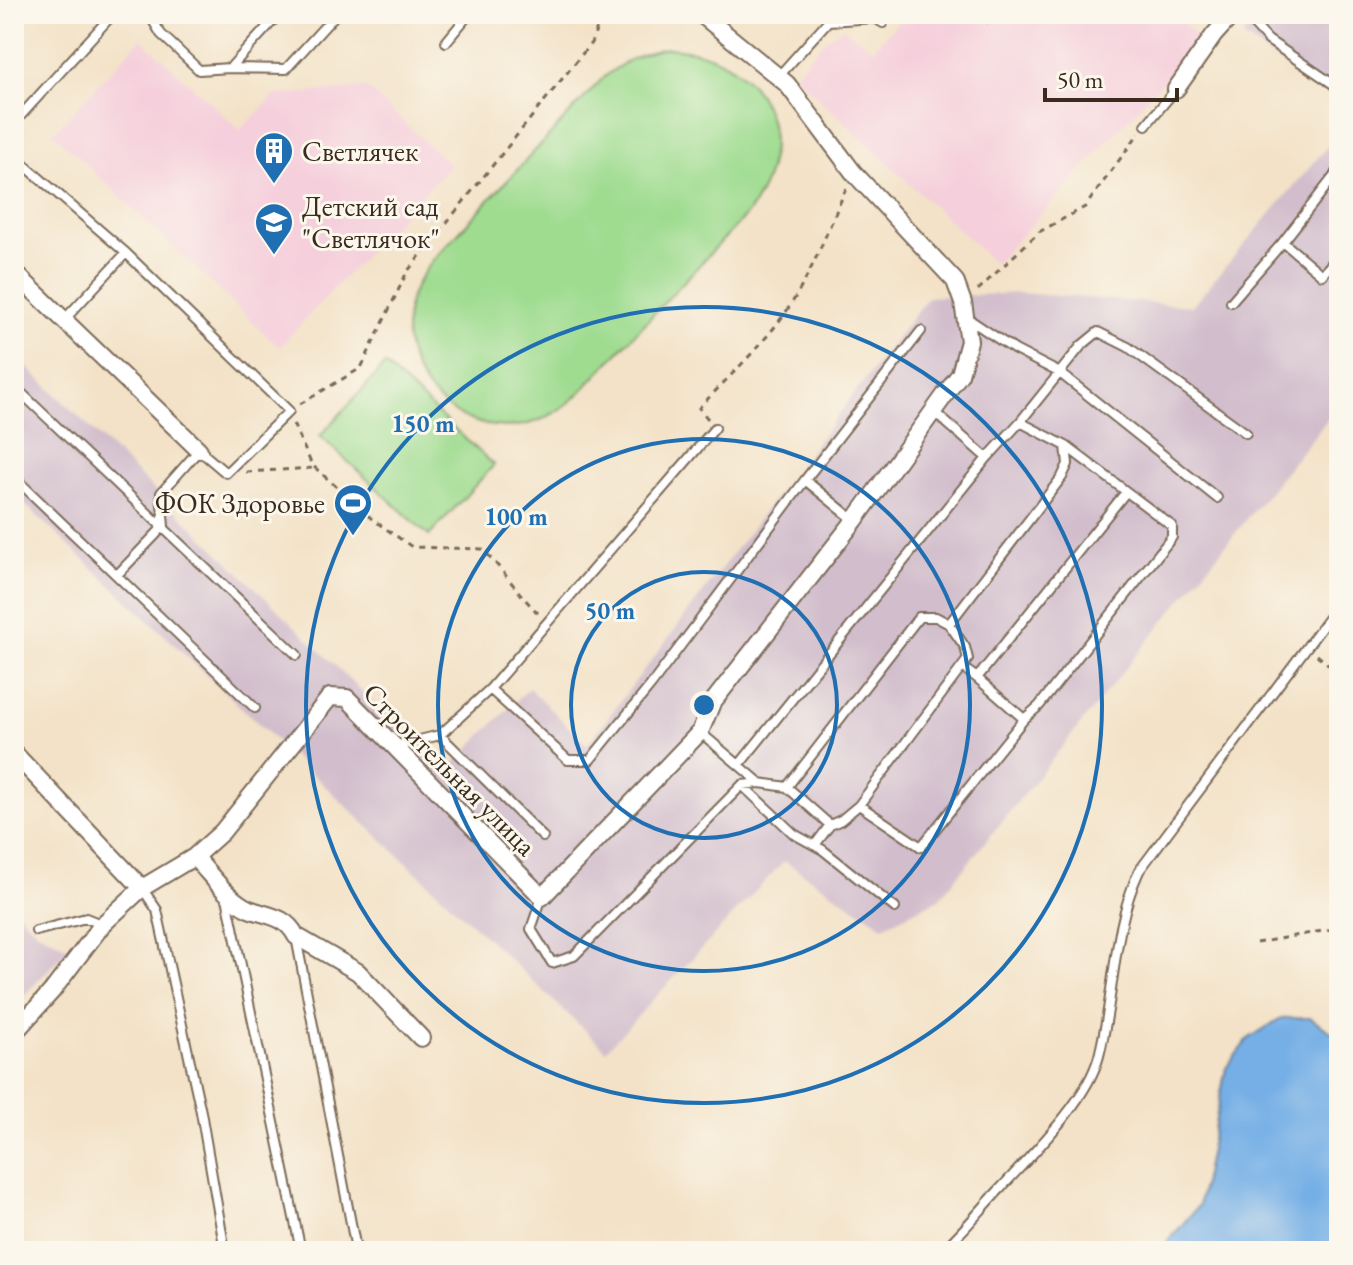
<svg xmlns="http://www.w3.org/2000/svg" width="1353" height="1265" viewBox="0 0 1353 1265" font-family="'EB Garamond',serif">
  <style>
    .built { fill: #f5cfdc }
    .industrial { fill: #d1bdcc }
    .green { fill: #9fdc90; stroke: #6d8357; stroke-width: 2 }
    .water { fill: #75afe6; stroke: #586c82; stroke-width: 2 }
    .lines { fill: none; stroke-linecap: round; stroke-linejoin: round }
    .service-casing { stroke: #7b6a59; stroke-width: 12 }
    .minor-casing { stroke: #7b6a59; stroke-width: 20 }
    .path { stroke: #7b6a59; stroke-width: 3; stroke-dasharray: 6 6; stroke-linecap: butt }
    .service { stroke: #fff; stroke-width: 8 }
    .minor { stroke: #fff; stroke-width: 16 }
    .ring { fill: none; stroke: #1f6fb2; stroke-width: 4 }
    .labels { text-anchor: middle; stroke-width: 6; stroke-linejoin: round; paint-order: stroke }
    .poi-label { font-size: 28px; fill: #3b2a1e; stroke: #fbf7ec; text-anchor: start }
    .street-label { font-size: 28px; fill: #3b2a1e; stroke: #fbf7ec }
    .centre { fill: #1f6fb2; stroke: #fbf7ec; stroke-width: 4 }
    .ring-label { font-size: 24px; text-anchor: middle; font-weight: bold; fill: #1f6fb2; stroke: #fbf7ec; stroke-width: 6; stroke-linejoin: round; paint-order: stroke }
  </style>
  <rect width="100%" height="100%" fill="#fbf7ec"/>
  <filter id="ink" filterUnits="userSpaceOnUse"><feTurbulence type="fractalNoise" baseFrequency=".0125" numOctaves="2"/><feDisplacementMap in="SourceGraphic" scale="16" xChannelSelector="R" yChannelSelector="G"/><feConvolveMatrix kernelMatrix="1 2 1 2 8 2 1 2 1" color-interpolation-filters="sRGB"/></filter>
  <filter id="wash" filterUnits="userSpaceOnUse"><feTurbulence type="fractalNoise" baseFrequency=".006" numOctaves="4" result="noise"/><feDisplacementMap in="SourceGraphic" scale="32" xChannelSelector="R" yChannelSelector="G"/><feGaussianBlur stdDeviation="1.8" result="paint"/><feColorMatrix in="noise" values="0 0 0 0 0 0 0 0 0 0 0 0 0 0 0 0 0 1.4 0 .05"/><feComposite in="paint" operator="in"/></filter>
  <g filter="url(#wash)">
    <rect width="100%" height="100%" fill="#f3e2c7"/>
    <path class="built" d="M906,14H1174L1201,40L995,264L794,75L826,39L843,28L873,49Z
      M141,39L240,130L275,95L367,88L450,165L279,347L53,133Z"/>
    <path class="industrial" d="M1254,14H1339V102L1243,37Z
      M1339,133V405L939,899L883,926L784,861L606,1050L14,494V354L445,772L529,688L587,745L928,297L1019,293L1192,306Z
      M14,908L36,931L69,948L14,1006Z"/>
    <path class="green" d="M666,48C762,51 804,137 747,214L577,396C564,407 551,417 535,422C462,445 391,378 409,304C413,287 423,274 433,260L603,78C623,62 640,53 666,48Z
      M385,365L494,465L429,536L320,436Z"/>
    <path class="water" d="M1281,1018H1310L1339,1037V1251H1160L1199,1205L1226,1068L1248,1039Z"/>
  </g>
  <g filter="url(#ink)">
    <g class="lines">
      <g class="service-casing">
        <path id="service" d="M149,14L161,34L199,70L230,68L279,14
          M1244,14L1268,40L1339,88
          M446,42L469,14
          M230,68L286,69L336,14
          M778,77L828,21L875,18L883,23
          M14,123L113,14
          M1146,125L1176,89
          M14,156L126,253L289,411L226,473L199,450L161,493L164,526L117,575
          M1339,170L1283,242L1322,275L1339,255
          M1231,302L1283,242
          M967,318L1015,350L1060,373L1217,498
          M65,319L126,253
          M14,386L297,655
          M987,458L1020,422
          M14,477L255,708
          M805,480L921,331
          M949,624L965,647L968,659L962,667L977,678
          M490,689L568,760H590L651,685L805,480L854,520
          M1024,719L977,678L1126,492
          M440,735L543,837
          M395,746L440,735L490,689L715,428
          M739,765L987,458L932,410
          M760,783L787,787L919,617H936L949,624L1062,477L1068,464L1066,446L1020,422L1081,346L1098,332L1128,347L1246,433
          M742,785L794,834L823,850L895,908
          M787,787L830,825L815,845
          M859,805L962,667
          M830,825L841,820L859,805L921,847L1024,719L1039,706L1172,537V526L1066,446
          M142,888L157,910L201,1112L225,1251
          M542,897L531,929L552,963L574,956L742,785L760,783L700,732
          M227,898L301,1251
          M36,931L86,918L101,924
          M296,937L355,1244
          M942,1251C963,1232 981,1209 1001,1188C1032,1154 1087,1101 1099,1056C1115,994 1112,930 1139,871L1339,604"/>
      </g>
      <g class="minor-casing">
        <path id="minor" d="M1176,89L1214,35L1233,14
          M14,272L199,450
          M14,753L142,888
          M194,857L222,832L330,697L347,698L542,897L700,732L712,703L855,520L960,374L969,341L963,303L955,281L853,172L787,84L701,14
          M14,1033L52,991L102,925L142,888L194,857C210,873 228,900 249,909C268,916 286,916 296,936L358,972L421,1038"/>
      </g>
      <path class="path" d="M978,14L988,23
        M978,290L1039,232L1085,207L1139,133
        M300,404L361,368L407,272L591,43L603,14
        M708,419L699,408C731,374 769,340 793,301C815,266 829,226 846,189
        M293,424L312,465L372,519L412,547L482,549C503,569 518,594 539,614
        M246,472L314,468
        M1317,655L1339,673
        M1256,943L1339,928"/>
      <use href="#service" class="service"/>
      <use href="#minor" class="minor"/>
    </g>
  </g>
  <g class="ring">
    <circle cx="704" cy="705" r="133"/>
    <circle cx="704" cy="705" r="266"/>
    <circle cx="704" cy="705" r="398"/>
  </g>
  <defs>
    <g id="building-pin" transform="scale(2)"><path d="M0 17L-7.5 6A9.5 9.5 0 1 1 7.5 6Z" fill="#1f6fb2" stroke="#fbf7ec"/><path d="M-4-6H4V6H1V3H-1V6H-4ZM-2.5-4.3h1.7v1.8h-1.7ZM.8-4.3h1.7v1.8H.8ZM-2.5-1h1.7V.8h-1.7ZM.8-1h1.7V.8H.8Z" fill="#fff"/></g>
    <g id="school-pin" transform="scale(2)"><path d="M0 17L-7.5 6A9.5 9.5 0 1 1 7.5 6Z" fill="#1f6fb2" stroke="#fbf7ec"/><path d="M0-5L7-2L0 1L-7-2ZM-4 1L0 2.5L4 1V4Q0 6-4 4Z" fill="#fff"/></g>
    <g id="stadium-pin" transform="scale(2)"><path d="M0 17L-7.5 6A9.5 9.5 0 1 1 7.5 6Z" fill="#1f6fb2" stroke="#fbf7ec"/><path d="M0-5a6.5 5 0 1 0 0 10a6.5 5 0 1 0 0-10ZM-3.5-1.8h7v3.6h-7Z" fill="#fff"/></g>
  </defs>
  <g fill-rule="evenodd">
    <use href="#building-pin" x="274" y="151"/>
    <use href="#school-pin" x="274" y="222"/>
    <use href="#stadium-pin" x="353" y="503"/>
  </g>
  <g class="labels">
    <g class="poi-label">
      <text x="302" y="161">Светлячек</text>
      <text x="302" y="216">Детский сад<tspan x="302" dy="32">"Светлячок"</tspan></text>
      <text x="325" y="513" text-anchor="end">ФОК Здоровье</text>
    </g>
    <g class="street-label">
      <text transform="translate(450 769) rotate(45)" y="10">Строительная улица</text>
    </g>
  </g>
  <circle cx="704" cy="705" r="12" class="centre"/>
  <g class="ring-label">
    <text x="423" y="432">150 m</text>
    <text x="516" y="525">100 m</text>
    <text x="610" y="619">50 m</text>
  </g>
  <rect width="1353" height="1265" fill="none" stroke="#fbf7ec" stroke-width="48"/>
  <path d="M1045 88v12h132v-12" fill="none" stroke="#3b2a1e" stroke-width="4"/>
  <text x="1057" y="88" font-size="24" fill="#3b2a1e" stroke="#fbf7ec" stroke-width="6" paint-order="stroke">50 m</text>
</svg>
